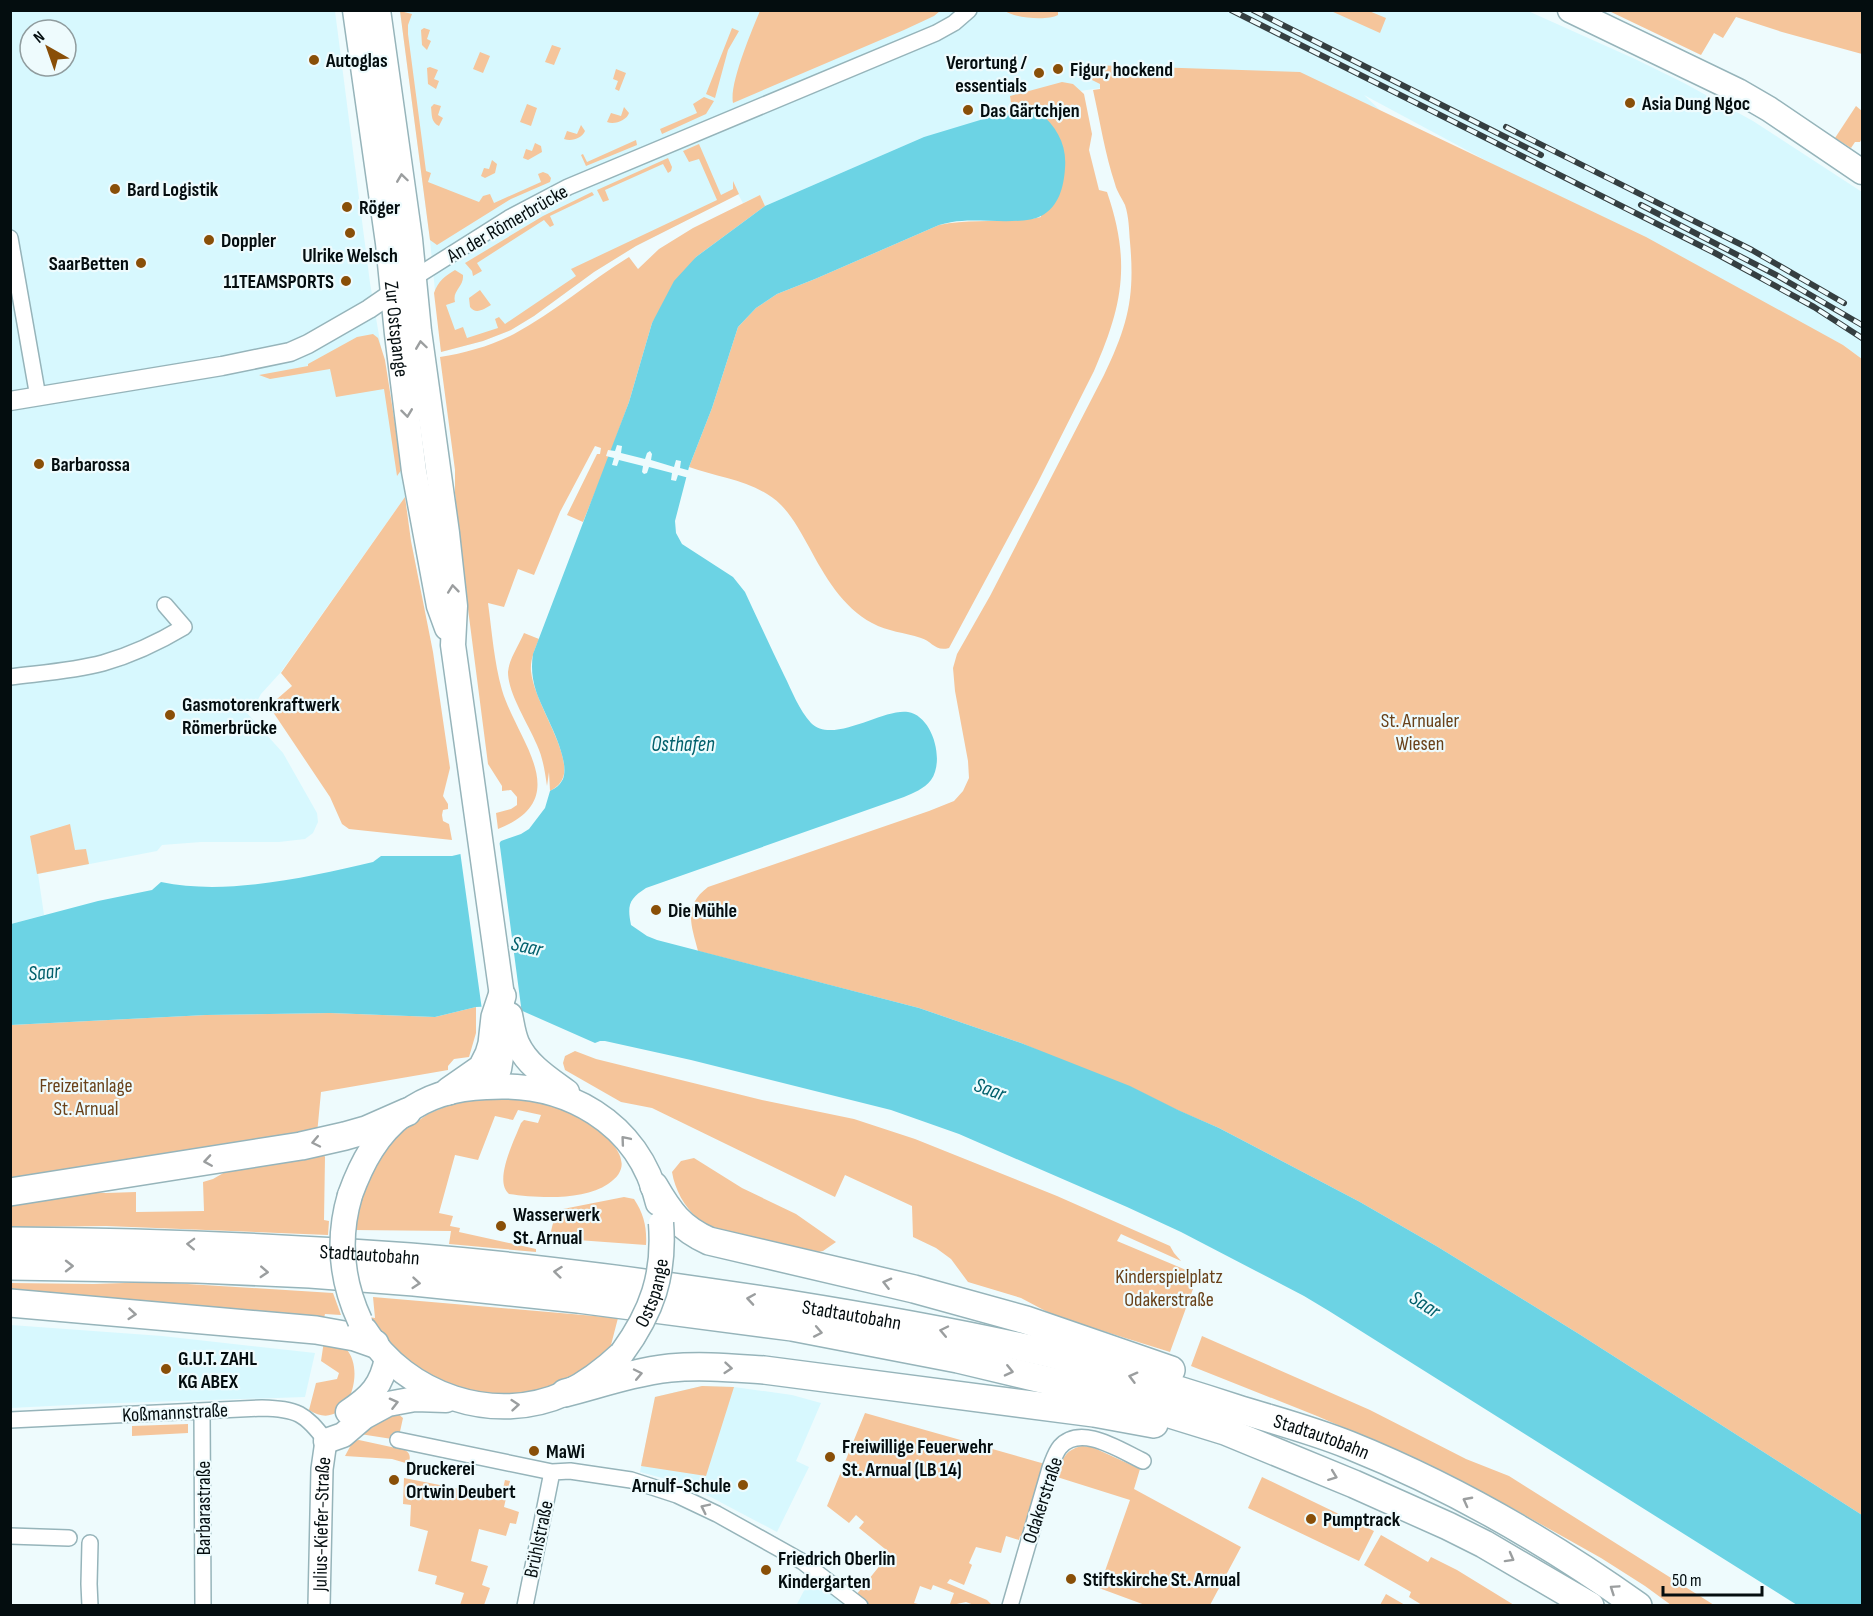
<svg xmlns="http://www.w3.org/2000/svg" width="1873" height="1616" viewBox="0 0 1873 1616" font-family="'Sofia Sans Condensed',sans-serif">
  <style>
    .built { fill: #d7f8fe; fill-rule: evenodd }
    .green { fill: #f5c59b }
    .water { fill: #6cd3e4 }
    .pier { fill: #eefbfd }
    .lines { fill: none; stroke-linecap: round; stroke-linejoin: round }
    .minor-casing { stroke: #96b4ba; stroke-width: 18 }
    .tertiary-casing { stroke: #96b4ba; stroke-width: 21 }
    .secondary-casing { stroke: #96b4ba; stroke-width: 24 }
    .primary-casing { stroke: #96b4ba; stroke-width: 27 }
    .motorway-casing { stroke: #96b4ba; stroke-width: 30 }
    .minor { stroke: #fff; stroke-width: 15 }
    .tertiary { stroke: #fff; stroke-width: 18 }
    .secondary { stroke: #fff; stroke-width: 21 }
    .primary { stroke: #fff; stroke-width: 24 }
    .motorway { stroke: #fff; stroke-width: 27 }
    .rail-casing { stroke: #353f41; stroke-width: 6 }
    .rail { stroke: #eefbfd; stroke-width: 4; stroke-dasharray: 11; stroke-linecap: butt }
    .primary-bridge-casing { stroke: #96b4ba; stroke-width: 27; stroke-linecap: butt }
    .primary-bridge { stroke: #fff; stroke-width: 24 }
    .oneway { stroke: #9b9e9f }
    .poi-dot { fill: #894f08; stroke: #eefbfd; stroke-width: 2 }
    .labels { text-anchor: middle; stroke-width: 4.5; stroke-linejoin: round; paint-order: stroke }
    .poi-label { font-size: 20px; font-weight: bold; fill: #040d0f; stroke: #eefbfd; text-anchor: start }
    .street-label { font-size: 20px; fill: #040d0f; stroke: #eefbfd }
    .park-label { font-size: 20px; fill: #694119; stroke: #eefbfd }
    .water-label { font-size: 21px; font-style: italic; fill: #01606c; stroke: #eefbfd }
  </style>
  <rect width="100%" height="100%" fill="#eefbfd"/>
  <path class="built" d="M11,11H335L370,283L402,469L405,497L281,672L261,694L255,705L246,712L283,753L317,813L318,822L313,833L305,839L279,842H201L162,845L157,851L38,874L44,915L11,924ZM30,30H66V66H30Z
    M400,11H1528L1635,59L1684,83L1753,121L1862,192V359L1843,345L1550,195L1364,95L1383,113L1221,71L1073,92L1039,112L924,137L765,206L760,195L743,203L738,194L636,246L594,272L534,316L511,330L483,341L441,352L430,240Z
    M11,1325L162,1336L315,1353L305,1397L89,1404L11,1408Z
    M702,1386L734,1387L792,1395L821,1403L796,1461L809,1467L777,1532L688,1485L640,1472L655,1397Z
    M810,1579L823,1586L847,1606H796Z"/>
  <path class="green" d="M400,11L412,14L408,25V34L426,171L431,173L428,182L479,202L483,196L490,194L494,203L541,182L538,174L543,172L548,174L551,178L550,182L511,199L437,245L430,240Z
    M760,11V10L940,11L934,16L904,30L733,103C729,84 752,30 760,11Z
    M1005,11H1058V15C1047,21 1015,18 1005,11Z
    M1331,11H1369L1386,18L1380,33Z
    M1609,11H1862V54L1782,32L1736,17L1723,38L1714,33L1701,55Z
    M424,28L430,30L427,39L431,41L427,50L422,45L421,30Z
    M732,28L739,31L728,50L715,98L706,94Z
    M552,45L561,48L554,65L545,62Z
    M480,52L490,56L483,73L473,69Z
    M1091,65L1300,72L1646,237L1843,345L1862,359V1515L1579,1334L1438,1247L1360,1202L1219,1128L1021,1043L919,1008L698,951C691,924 683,906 708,887L929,811L954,801L963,791L969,778L968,761L955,691L953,668L957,654L990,596L1104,375C1128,325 1135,297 1130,242C1129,230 1129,217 1125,205C1122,198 1117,192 1115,184C1105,154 1100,121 1093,90L1100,89V84L1092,80Z
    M430,67L438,70L434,79L439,81L436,89L428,84L427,68Z
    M616,69L626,73L619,91L615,89L618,81L613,79Z
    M1062,82L1073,84L1084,94L1092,134L1089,150L1099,190L1107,192C1131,262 1123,305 1094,371L1037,484L949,648C935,652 932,641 921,638C904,632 888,632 872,623C843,608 824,575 809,547C801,533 793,517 781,505C757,481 720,478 689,467L712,408L738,327L756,308L777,294L815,279L939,225C973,218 1007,224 1041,217L1039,112L1000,114L1008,110L1011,103L1010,96Z
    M704,97L714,101L706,114L662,134L660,129L697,113L693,104Z
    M434,104L441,106L438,115L443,118L439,126C431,122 432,116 431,107Z
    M527,104L537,108L531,126L520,122Z
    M1856,106L1862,111V138L1860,142H1855L1851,148L1835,138Z
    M624,107L629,113C627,120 615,125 607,122L611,113L621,116Z
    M581,125L585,131C582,138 572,142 564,139L567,131L577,134Z
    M636,140L637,145L586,166L581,155L583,154L587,162Z
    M535,143L541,146L542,152L528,160L523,158L526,149L532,151Z
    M699,144L721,195L733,189V181L739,194L636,246L594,272L534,316L511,330L483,341L441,352L434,293C438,281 445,276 455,270L463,275C464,287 452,290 455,302L446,305L455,330L463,327L467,338L498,328L495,319L499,317L505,324L576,276L571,269L717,200L699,159L689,162L683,151Z
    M668,158L672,167L671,171L668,173L663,164L605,190L609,200L603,202L597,190Z
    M492,160L497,164L495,173L485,178L481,176L484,168L489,169Z
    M592,192L594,195L550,216L554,225L550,227L544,220L477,263L482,271L473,276L472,271L465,263L543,216Z
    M760,195L765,206L696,257L652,323L629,402L604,470L583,522L567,515L597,454H600L601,448L595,446L560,512L534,575L518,569L504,607L488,603C492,632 494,662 502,690C517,741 576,798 498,829L496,813L511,809L517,805V797L511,790L502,791V786L488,764L464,578L455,493V470L440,357C465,353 491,346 514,334C555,312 590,281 629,257L638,269L659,249L693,228Z
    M480,290L491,305C484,309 476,315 470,307L469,298Z
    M373,334L378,338L385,360L402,469L397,476L384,389L336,397L330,369L270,379L259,375L308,366V364L357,337Z
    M405,497L411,541L433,652L450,768L443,796L448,804V809L443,810L442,815L443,821L449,824L452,840L349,829L342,824L330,797L269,706L292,686L281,673Z
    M524,633L539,639C535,649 530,660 531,671C534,702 568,747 564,774C562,783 557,787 550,791L549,772L547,786C545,772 543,758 537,745C529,725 508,694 508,672C509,659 519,645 524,633Z
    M70,824L75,850L86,849L89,864L37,874L30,836Z
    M476,1007V1033L469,1057L454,1059L448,1066V1070L321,1092L317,1134L11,1183V1025L206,1015L330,1013L435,1017Z
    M575,1051L596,1059L762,1100L854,1119L915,1139L1057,1196L1170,1246L1174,1253L1181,1261L1121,1234L1117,1241L1198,1275L1170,1352L1055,1316L1021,1298L968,1282L951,1259L936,1248L913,1237L912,1206L845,1175L835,1197L652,1108L621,1102L565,1070L563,1063L565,1056Z
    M495,1095C512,1097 539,1099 554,1105C578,1114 652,1156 608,1184C583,1201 537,1198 509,1194C493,1181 515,1139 521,1123L524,1120L538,1123L541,1115L518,1110L513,1120L495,1116L478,1160L455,1155L439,1213L453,1216L450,1226L460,1228L459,1232L536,1249V1252L449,1244L451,1231L353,1230L359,1197L384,1150L399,1134L428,1114L454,1103Z
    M322,1150L325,1157L324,1220L329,1221L328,1235L106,1226L11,1227L10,1199L89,1192L106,1193L136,1192V1212L204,1211L203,1182L213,1179L239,1164Z
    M694,1158L742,1188L796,1214L836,1242L823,1251L813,1253C788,1247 715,1234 698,1219C684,1206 675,1190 672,1172L681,1161Z
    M624,1197L634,1199C644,1214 647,1228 646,1245L550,1238C552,1226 553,1217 563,1209Z
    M155,1282L333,1293L341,1315L325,1314L323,1322L11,1295L10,1283L94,1284Z
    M373,1297L618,1318L611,1345L600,1360L564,1383L520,1396L477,1395L434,1381L396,1353L369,1317L375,1318Z
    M1202,1336L1370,1410L1466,1459L1509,1476L1714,1605H1671L1645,1586L1601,1558L1505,1504L1421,1461L1317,1416L1191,1366Z
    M324,1341C332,1343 340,1343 346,1349C367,1370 347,1435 309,1410L316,1383L337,1379L339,1373L321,1361Z
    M702,1386L734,1387L706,1476L641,1466L655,1397Z
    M392,1409L403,1418L399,1436L392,1439L360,1434Z
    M865,1413L1045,1464L1024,1537L1020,1536L1019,1540L1006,1536L1001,1553L976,1547L969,1563L972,1565L964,1585L950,1579L947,1583L987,1600L992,1605H974L966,1602L952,1605L950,1604L954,1593L933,1585L931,1590L920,1586L914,1603L922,1605H869L856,1595L890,1553L859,1528L864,1522L856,1515L849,1523L827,1506Z
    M188,1424V1433L132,1436V1426Z
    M359,1440L405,1450C411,1454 410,1457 409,1464L392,1459L345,1456L353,1441Z
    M1082,1446L1092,1447L1140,1469L1134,1489L1241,1547L1210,1605H1145L1099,1588L1130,1500L1057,1477C1062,1460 1064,1450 1082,1446Z
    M1262,1477L1374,1531L1359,1561L1248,1508Z
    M404,1478L501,1497L505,1480L510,1481L504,1507L519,1512L516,1524L510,1523L506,1536L479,1529L471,1561L488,1566L482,1585L490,1588L484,1605H460L464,1593L435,1584L437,1576L418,1571L428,1531L410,1526L411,1505L403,1504Z
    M1381,1535L1428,1562L1431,1557L1457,1570L1514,1605H1422L1409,1597L1411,1592L1364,1565Z
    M1386,1594L1405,1605H1380Z"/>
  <path class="water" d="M1039,112C1057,127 1067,145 1065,168C1064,186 1059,207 1041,216C1026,225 981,219 962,221C955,221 947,223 939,225L815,279L777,294L756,308L738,327L712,408L689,467L675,521L676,533L682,544L733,577L745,592C758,620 771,648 784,675C792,691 799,710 811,723C833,745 883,708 908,712C933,716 945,761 931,780C924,789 913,793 904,797L646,888C629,899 627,905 631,925L647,936L657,940L919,1008L1021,1043L1130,1086L1178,1110L1219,1128L1360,1202L1438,1247L1579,1334L1862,1515V1605H1797L1329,1311L1304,1296L1181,1232L1127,1207L959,1134L891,1110L691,1060L605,1041H600L595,1043L518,1009L496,1006L476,1007L435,1017L330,1013L206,1015L11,1025V924L98,901L152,890L161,882C227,896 308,877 373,862L381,856H452L498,845L501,841L521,834L529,829L545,808L550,791C556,788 560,785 563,779C571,757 543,713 536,691C532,678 531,667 533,654L629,402L652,323L674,281L696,257L765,206L924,137L1000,114Z"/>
  <path class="pier" d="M617,445L622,446L621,453L645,459L647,453L650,451L652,454L651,460L674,467L676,460L681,461L680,468L691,471L689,478L678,475L676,481L671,480L672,473L649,467L647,473L644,474L642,472L643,466L619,460L617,466L612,465L614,458L606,456L608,450L615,451Z
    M499,839L522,1014L496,1009L482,1010L460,851L481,847L496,842Z"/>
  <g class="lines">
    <g class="minor-casing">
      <path id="minor" d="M10,238L38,397
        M414,278L509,218L568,187L936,33L954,23L969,10
        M10,677C41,673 73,671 103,663C131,655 159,642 184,627L165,605
        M202,1411L203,1606
        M10,1420L262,1408C297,1409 305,1413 326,1441
        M398,1440L552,1472L570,1471L631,1480L677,1495L717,1514L803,1562L860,1606
        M10,1536L69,1538
        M90,1606L89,1584L90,1543
        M525,1606L552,1472
        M1010,1606L1050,1468C1053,1461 1055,1453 1060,1447C1081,1423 1121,1451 1143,1461"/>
    </g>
    <g class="tertiary-casing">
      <path id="tertiary" d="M10,401L222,366L290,352L308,344L369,309L401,287"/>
    </g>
    <g class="secondary-casing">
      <g id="secondary">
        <path id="s1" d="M319,1606L322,1469L326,1441"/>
      </g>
    </g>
    <g class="primary-casing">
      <g id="primary">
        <path id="s2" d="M355,10L388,243L397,334L414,471L439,606L447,628"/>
        <path d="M378,10L410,239L419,331L447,533L455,606L453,645L502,996L501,1057L499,1069L487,1086"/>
        <path d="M1570,10L1738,91L1769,109L1862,172"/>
        <path d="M510,1015C512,1024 513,1034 517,1043C527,1065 548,1078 567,1092"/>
        <path d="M350,1195C362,1162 377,1134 405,1113C429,1095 456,1088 486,1087C565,1081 639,1122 658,1203"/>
        <path d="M365,1330C406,1395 494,1426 566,1393C587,1383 605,1369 622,1353"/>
        <path d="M348,1412C371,1397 382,1385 387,1358"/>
        <path d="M326,1441L343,1435L364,1417L388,1404L415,1399L446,1400"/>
      </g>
    </g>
    <g class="motorway-casing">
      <g id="motorway">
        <path d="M449,1091L482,1068L489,1054L492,1044L495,1017L502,996"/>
        <path d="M654,1186C669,1212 680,1228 709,1241L914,1289L1026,1320L1171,1370"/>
        <path d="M10,1192L301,1146L345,1136L366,1130L407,1112"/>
        <path id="s3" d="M10,1241C144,1242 277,1247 410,1257C537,1267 663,1285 789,1304C876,1318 962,1333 1048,1353C1111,1369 1173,1388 1235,1408C1273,1420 1312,1430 1349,1445C1451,1486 1548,1542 1638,1606"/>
        <path d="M10,1266L197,1269L310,1274L414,1282L578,1299L792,1327L958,1359L1105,1394L1225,1431L1354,1484L1448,1526L1484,1544L1590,1606"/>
        <path d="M10,1303L316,1330L355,1337L375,1344"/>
        <path d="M565,1393C600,1384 634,1372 670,1368C702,1365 733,1368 764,1370L1094,1413L1154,1424"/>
      </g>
    </g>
    <use href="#minor" class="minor"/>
    <use href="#tertiary" class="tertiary"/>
    <use href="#secondary" class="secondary"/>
    <use href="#primary" class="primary"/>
    <use href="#motorway" class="motorway"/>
    <g class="rail-casing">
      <path id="rail" d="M1231,10L1715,253L1814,307L1862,338
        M1253,10L1541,155
        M1506,127L1752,250L1844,303
        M1641,205L1778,276L1862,325"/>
    </g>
    <use href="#rail" class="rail"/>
    <g class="primary-bridge-casing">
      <g id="primary-bridge">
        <path d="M350,1195C337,1239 341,1280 360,1321"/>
        <path id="s4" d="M622,1353C652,1312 665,1275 661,1223"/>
      </g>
    </g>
    <use href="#primary-bridge" class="primary-bridge"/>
  </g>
  <defs><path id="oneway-chevron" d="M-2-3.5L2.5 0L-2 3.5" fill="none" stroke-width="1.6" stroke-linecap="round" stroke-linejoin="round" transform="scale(1.5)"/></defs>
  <g class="oneway">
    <use href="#oneway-chevron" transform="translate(402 178) rotate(-98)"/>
    <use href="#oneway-chevron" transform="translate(421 345) rotate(-98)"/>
    <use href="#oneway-chevron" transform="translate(407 413) rotate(83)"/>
    <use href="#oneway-chevron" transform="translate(453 589) rotate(-96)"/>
    <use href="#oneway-chevron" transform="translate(625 1140) rotate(-130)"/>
    <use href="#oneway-chevron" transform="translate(316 1142) rotate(168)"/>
    <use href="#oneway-chevron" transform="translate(208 1161) rotate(171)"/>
    <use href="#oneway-chevron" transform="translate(191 1244) rotate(-178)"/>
    <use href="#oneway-chevron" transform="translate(69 1266)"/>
    <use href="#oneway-chevron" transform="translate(264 1272) rotate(3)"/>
    <use href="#oneway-chevron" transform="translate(558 1272) rotate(-174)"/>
    <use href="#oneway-chevron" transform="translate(416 1283) rotate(5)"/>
    <use href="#oneway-chevron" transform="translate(887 1283) rotate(-166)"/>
    <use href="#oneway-chevron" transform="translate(751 1299) rotate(-171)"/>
    <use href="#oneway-chevron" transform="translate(132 1314) rotate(5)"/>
    <use href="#oneway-chevron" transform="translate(944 1331) rotate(-168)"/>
    <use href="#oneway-chevron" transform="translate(818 1332) rotate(11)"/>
    <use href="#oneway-chevron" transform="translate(728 1368) rotate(5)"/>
    <use href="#oneway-chevron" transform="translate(1009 1371) rotate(13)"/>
    <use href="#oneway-chevron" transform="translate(638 1374) rotate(-12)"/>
    <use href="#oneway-chevron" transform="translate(1133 1377) rotate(-165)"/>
    <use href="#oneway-chevron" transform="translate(394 1403) rotate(-14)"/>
    <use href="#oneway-chevron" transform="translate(515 1405) rotate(-5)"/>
    <use href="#oneway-chevron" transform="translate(1333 1476) rotate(21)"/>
    <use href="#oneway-chevron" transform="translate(1467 1501) rotate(-152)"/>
    <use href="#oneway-chevron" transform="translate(705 1508) rotate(-154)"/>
    <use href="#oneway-chevron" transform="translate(1510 1558) rotate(29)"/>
    <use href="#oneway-chevron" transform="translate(1614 1589) rotate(-146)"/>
  </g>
  <g class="poi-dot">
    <circle cx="314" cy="60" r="6"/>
    <circle cx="1058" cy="69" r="6"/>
    <circle cx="1039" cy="73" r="6"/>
    <circle cx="1630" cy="103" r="6"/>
    <circle cx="968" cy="110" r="6"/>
    <circle cx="115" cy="189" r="6"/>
    <circle cx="347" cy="207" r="6"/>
    <circle cx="350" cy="233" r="6"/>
    <circle cx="209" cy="240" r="6"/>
    <circle cx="141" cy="263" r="6"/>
    <circle cx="346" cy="281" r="6"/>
    <circle cx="39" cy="464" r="6"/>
    <circle cx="170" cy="715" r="6"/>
    <circle cx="656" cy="910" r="6"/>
    <circle cx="501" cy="1226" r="6"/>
    <circle cx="166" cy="1369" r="6"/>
    <circle cx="534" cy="1451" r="6"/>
    <circle cx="830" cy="1457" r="6"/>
    <circle cx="394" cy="1480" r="6"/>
    <circle cx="743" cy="1485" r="6"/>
    <circle cx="1311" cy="1519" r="6"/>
    <circle cx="766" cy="1570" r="6"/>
    <circle cx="1071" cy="1579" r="6"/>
  </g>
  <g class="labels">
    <g class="poi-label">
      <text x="326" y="67">Autoglas</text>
      <text x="1027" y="69" text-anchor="end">Verortung /<tspan x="1027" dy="23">essentials</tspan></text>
      <text x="1070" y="76">Figur, hockend</text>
      <text x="1642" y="110">Asia Dung Ngoc</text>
      <text x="980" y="117">Das Gärtchjen</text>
      <text x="127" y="196">Bard Logistik</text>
      <text x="359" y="214">Röger</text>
      <text x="221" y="247">Doppler</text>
      <text x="350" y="262" text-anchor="middle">Ulrike Welsch</text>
      <text x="129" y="270" text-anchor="end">SaarBetten</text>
      <text x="334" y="288" text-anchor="end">11TEAMSPORTS</text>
      <text x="51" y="471">Barbarossa</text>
      <text x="182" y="711">Gasmotorenkraftwerk<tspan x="182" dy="23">Römerbrücke</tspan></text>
      <text x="668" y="917">Die Mühle</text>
      <text x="513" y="1221">Wasserwerk<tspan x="513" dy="23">St. Arnual</tspan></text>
      <text x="178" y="1365">G.U.T. ZAHL<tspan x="178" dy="23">KG ABEX</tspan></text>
      <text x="842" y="1453">Freiwillige Feuerwehr<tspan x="842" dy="23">St. Arnual (LB 14)</tspan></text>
      <text x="546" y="1458">MaWi</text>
      <text x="406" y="1475">Druckerei<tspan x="406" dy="23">Ortwin Deubert</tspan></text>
      <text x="731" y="1492" text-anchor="end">Arnulf-Schule</text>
      <text x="1323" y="1526">Pumptrack</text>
      <text x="778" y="1565">Friedrich Oberlin<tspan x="778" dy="23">Kindergarten</tspan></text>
      <text x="1083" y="1586">Stiftskirche St. Arnual</text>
    </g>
    <g class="street-label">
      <text transform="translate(507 223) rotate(-30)" y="7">An der Römerbrücke</text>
      <text dy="7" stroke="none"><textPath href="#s2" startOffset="322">Zur Ostspange</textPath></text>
      <text dy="7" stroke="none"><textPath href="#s3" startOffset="360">Stadtautobahn</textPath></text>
      <text dy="7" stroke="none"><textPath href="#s4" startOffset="68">Ostspange</textPath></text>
      <text dy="7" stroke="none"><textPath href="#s3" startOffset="846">Stadtautobahn</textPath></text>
      <text transform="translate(175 1412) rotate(-3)" y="7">Koßmannstraße</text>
      <text dy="7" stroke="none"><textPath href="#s3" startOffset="1332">Stadtautobahn</textPath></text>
      <text transform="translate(1042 1500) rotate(-72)" y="7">Odakerstraße</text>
      <text transform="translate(203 1508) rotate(-90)" y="7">Barbarastraße</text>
      <text dy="7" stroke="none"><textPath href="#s1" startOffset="82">Julius-Kiefer-Straße</textPath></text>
      <text transform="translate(538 1539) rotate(-78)" y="7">Brühlstraße</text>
    </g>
    <g class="park-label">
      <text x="1420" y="727">St. Arnualer<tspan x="1420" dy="23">Wiesen</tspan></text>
      <text x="86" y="1092">Freizeitanlage<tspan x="86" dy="23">St. Arnual</tspan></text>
      <text x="1169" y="1283">Kinderspielplatz<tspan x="1169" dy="23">Odakerstraße</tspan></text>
    </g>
    <g class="water-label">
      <text x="683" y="751">Osthafen</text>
      <text transform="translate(527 946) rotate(12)" y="7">Saar</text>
      <text transform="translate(44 972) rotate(-6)" y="7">Saar</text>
      <text transform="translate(990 1089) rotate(20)" y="7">Saar</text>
      <text transform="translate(1425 1304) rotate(33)" y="7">Saar</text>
    </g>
  </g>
  <rect width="1873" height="1616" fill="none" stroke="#040d0f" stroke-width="24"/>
  <g transform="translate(48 48) rotate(320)"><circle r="28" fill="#eefbfd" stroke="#909c9e" stroke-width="1.5"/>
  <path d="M0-4.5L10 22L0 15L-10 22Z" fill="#894f08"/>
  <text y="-9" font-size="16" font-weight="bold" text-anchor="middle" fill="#040d0f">N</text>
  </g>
  <path d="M1663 1586v9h99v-9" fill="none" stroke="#040d0f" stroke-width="3"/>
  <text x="1672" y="1586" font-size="18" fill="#040d0f" stroke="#eefbfd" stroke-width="4.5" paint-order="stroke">50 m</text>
</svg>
